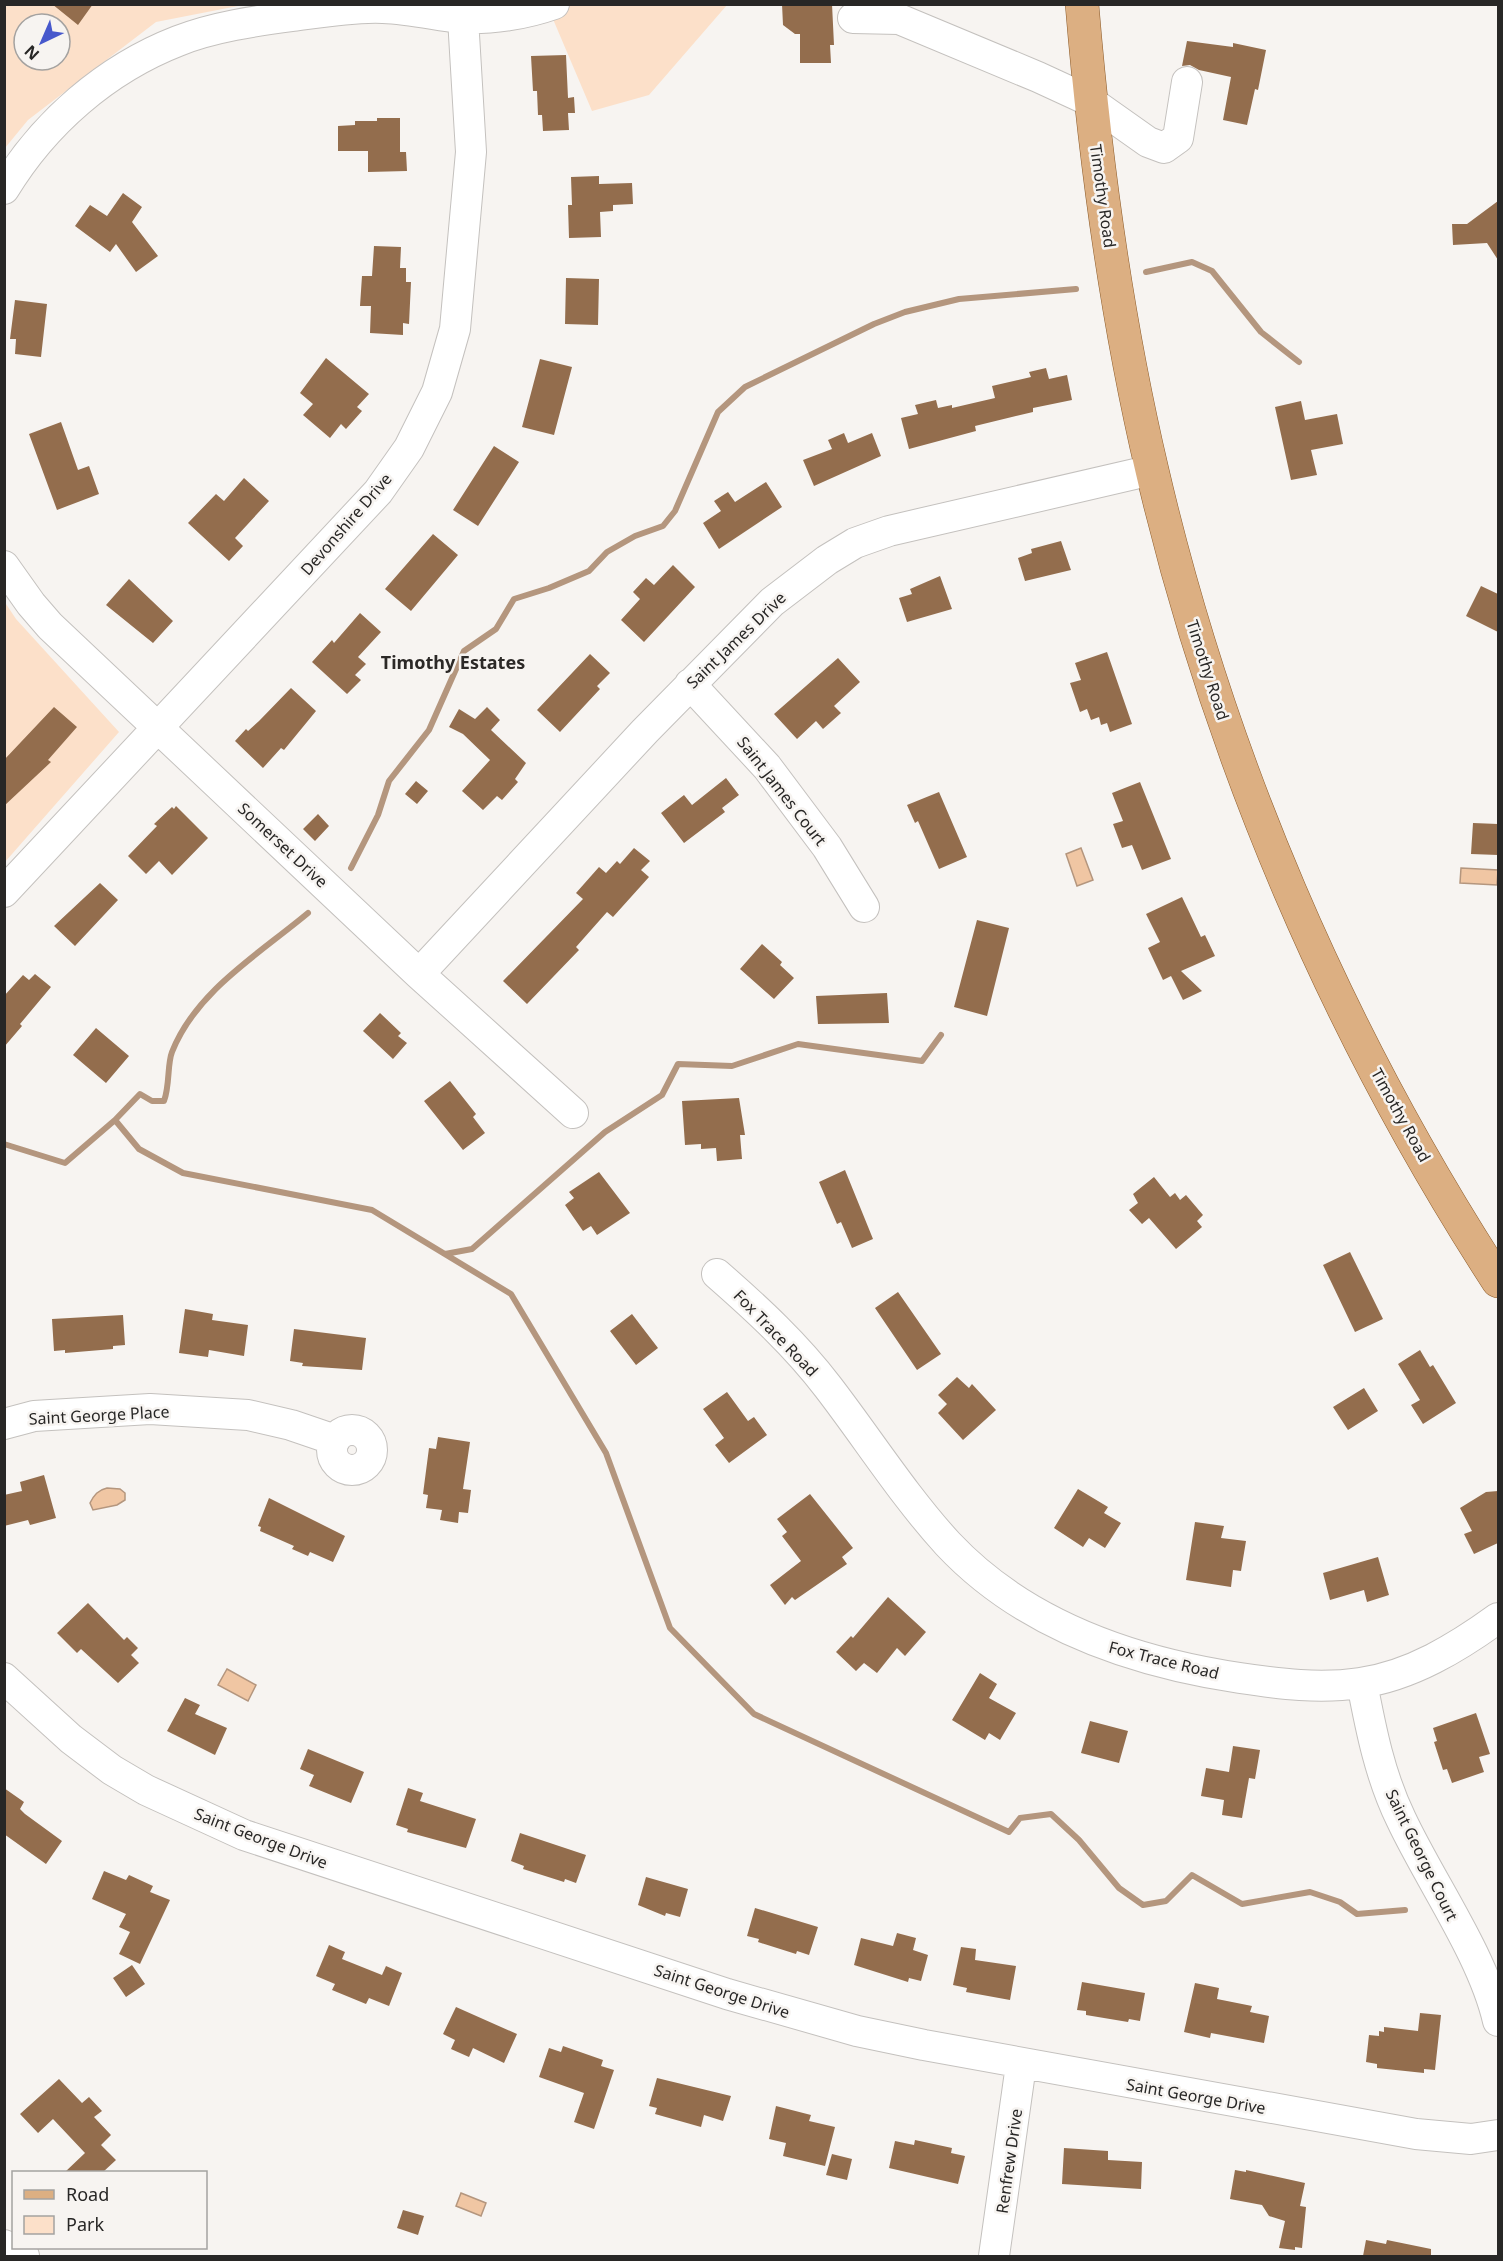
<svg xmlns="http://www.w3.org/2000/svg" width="1503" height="2261" viewBox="0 0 1503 2261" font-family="'Noto Sans',sans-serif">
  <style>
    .green { fill: #fce0c9; fill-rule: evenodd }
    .water { fill: #f0c6a3; stroke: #b4967e; stroke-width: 1.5 }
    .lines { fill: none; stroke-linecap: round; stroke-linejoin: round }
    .stream { stroke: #b4967e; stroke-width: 6 }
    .building { fill: #936d4d }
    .minor-casing { stroke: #c4c1be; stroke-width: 32 }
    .major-casing { stroke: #8d5d2c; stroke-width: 34 }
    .minor { stroke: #fff; stroke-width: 30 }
    .major { stroke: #dcaf82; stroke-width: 33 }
    .labels { text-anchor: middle; stroke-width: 5; stroke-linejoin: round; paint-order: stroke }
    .street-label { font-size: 16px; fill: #282726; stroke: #f7f4f1 }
    .neighbourhood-label { font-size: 18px; font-weight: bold; fill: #2c2927; stroke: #f7f4f1 }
  </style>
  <rect width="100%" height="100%" fill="#f7f4f1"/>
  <path class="green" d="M5,5H243L156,22L28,120L5,148ZM24,24H60V60H24Z
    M547,5H727L649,95L592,111Z
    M4,601L16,619L119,732L5,862Z"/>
  <path class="water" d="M1081,848L1093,880L1077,886L1066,854Z
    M1461,868L1498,870L1497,885L1460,883Z
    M107,1488L120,1489L125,1493V1500L117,1505L93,1510L90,1503C94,1495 98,1490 107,1488Z
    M227,1669L256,1685L248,1701L218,1685Z
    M461,2193L486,2203L481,2216L456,2206Z"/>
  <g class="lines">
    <path class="stream" d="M1146,272L1192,262L1212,271L1261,332L1299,362
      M351,868L378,815L389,781L429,730L464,651L496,629L514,599L549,588L589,571L607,552L635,536L663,526L675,511L718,412L745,387L874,324L905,312L959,299L1076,289
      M115,1120L140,1094L152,1101H164C170,1085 167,1065 172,1052C196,991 259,954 308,913
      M4,1144L65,1163L115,1120L139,1149L183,1173L372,1210L511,1294L606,1453L670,1628L754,1714L1009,1832L1020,1818L1051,1814L1079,1840L1119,1888L1143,1905L1166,1901L1192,1875L1242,1904L1310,1892L1340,1902L1357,1914L1405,1910
      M445,1254L472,1249L605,1132L662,1095L678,1064L732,1066L798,1044L922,1061L941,1035"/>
  </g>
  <path class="building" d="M52,4H93L78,25Z
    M782,4H832L834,45H830L831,63H800V34H795L783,25Z
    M1187,41L1233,47V43L1266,50L1258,90L1255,89L1247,125L1223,120L1231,77L1199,70L1190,65L1182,66Z
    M566,55L568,98L574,97L575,113H568L569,130L543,131L542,115H538L537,91H533L531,56Z
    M377,118H400V152H406L407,171L368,172V151H338V126L355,125V121H377Z
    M599,176V184L632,183L633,204L613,205V211L600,212L601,237L569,238L568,205H572L571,177Z
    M123,193L142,207L132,222L158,256L136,272L116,244L110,252L75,226L90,205L107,216Z
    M1498,201V260L1487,243L1453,245L1452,224H1467Z
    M374,246L401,247L400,268H406V282H411L409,324L403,323V335L370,333L371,306H360L362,276H372Z
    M566,278L599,279L598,325L565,324Z
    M15,300L47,304L41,357L15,354L16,339H10Z
    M326,358L369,394L357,407L362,411L346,429L341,424L330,438L303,415L313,404L300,393Z
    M540,359L572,367L554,435L522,427Z
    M1046,368L1049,379L1067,375L1072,400L1033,408V412L975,426L976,431L909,449L901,418L918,414L915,405L936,400L938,408L952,405V408L995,398L992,386L1031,377L1029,372Z
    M1301,401L1305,420L1337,414L1343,444L1311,450L1317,475L1291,480L1275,407Z
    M61,422L78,470L89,466L99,494L57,510L29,434Z
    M844,433L848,443L872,433L881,456L814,486L803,460L832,449L828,440Z
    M494,446L519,462L478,526L453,510Z
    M244,478L269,501L235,538L243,546L229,561L188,523L216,494L224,501Z
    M766,482L782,507L719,549L703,523L721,511L714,501L728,492L735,502Z
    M433,534L458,555L411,611L385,589Z
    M1061,541L1071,570L1025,581L1018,558L1032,553L1031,549Z
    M673,565L695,587L644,642L621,620L640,599L633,592L646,578L654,585Z
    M940,576L952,609L907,622L899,598L912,594L910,589Z
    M129,579L173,621L153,643L106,605Z
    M1481,586L1498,594V632L1466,616Z
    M360,613L381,632L358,657L366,664L355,675L361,680L347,694L312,662L332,640L334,643Z
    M1107,652L1132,724L1110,732L1107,723L1101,725L1099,717L1091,720L1087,709L1080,712L1070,683L1081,680L1075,663Z
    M590,654L610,673L597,686L600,689L560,732L537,710Z
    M838,658L860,682L834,706L841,713L823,729L816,721L797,739L774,714Z
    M291,688L316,711L284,750L281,748L263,768L235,741L246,729L248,731L259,721Z
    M54,707L77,727L48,760L51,762L4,806V760Z
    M487,707L500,720L491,730L526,763L515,779L518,782L502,800L497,796L483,810L462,791L490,760L463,734L449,727L459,709L475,719Z
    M726,778L739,795L722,808L725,812L684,843L661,813L684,795L692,805Z
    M416,781L428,791L417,804L405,794Z
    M1140,782L1171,859L1142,870L1132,845L1122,848L1113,824L1123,821L1112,793Z
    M939,792L967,857L939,869L918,821L915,823L907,805Z
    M176,806L208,838L172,875L159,861L146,874L128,856L157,826L154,824L172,807L174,809Z
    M318,814L329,826L315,841L303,829Z
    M1473,823L1498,824V855L1471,854Z
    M634,848L650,861L641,870L649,877L613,917L607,912L576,947L579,950L527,1004L503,981L583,899L576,893L599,867L606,873L617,861L620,864Z
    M100,883L118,900L75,946L54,926Z
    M1182,897L1201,937L1205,935L1215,956L1181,971L1202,991L1183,1000L1171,976L1163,980L1148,948L1160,942L1146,914Z
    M977,920L1009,928L987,1016L954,1007Z
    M762,944L782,962L780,965L794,978L774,999L740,969Z
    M35,974L51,987L20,1024L22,1026L4,1047V996L23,975L29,980Z
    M887,993L889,1023L818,1024L816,996Z
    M380,1013L401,1033L398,1036L407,1043L393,1059L363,1031Z
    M96,1028L129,1056L106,1083L73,1055Z
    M450,1081L476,1114L473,1117L485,1133L463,1150L424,1101Z
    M739,1098L745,1135H740L742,1159L717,1161L716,1148L701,1149V1144L685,1145L682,1101Z
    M845,1170L873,1239L852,1248L841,1222L837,1224L819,1182Z
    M599,1172L630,1213L597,1235L591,1226L583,1231L565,1205L574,1198L569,1192Z
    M1154,1177L1170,1197L1175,1193L1180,1200L1186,1195L1203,1215L1197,1221L1202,1227L1176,1249L1149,1218L1142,1224L1129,1210L1138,1203L1133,1194Z
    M1350,1252L1383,1319L1355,1332L1323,1265Z
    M898,1292L941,1354L917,1370L875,1308Z
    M185,1309L213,1314L212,1320L248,1325L244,1356L209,1350L208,1357L179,1353Z
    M632,1314L658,1348L636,1365L610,1331Z
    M123,1315L125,1345L113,1346V1349L65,1353V1350L54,1351L52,1319Z
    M294,1329L366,1338L362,1370L302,1366L303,1363L290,1361Z
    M1420,1350L1430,1367L1433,1365L1456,1403L1423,1424L1411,1405L1420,1400L1398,1364Z
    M957,1377L969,1388L972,1384L996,1410L963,1440L938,1413L947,1404L938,1395Z
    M1364,1388L1378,1411L1348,1430L1333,1407Z
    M727,1392L748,1421L754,1417L767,1435L729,1463L715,1445L724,1438L703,1409Z
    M438,1437L470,1442L463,1489L471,1490L468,1513L459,1512L458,1523L440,1520L442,1510L426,1508L428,1495L423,1494L429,1448L436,1449Z
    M44,1475L56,1518L30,1525L28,1520L4,1526V1495L22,1491L20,1482Z
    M1078,1489L1108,1507L1104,1513L1121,1523L1105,1548L1089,1538L1083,1547L1054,1528Z
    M1498,1491V1543L1474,1554L1464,1534L1472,1531L1460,1508L1486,1492Z
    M810,1494L853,1548L842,1557L847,1564L795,1600L792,1597L785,1605L770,1585L801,1561L782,1536L787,1532L777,1519Z
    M269,1498L345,1536L333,1562L310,1552L308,1556L292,1549L294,1546L260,1531L261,1527L258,1526Z
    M1195,1522L1224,1526L1221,1538L1246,1541L1241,1571L1233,1570L1231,1587L1186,1580Z
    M1378,1557L1389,1595L1367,1602L1364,1590L1330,1600L1323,1573Z
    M888,1597L926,1632L905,1656L897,1648L877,1673L864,1663L856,1671L836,1652L851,1636L853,1638Z
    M88,1603L124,1640L127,1637L138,1648L131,1655L139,1663L118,1683L81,1649L77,1653L57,1633Z
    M980,1673L997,1684L989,1698L1016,1713L1000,1740L989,1733L985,1740L952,1720Z
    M185,1698L200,1705L195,1714L227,1728L215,1755L167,1731Z
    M1476,1713L1490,1754L1479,1757L1484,1772L1452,1783L1447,1769L1443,1770L1434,1742L1437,1741L1433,1728Z
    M1090,1721L1128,1731L1119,1763L1081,1753Z
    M1233,1746L1260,1750L1255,1779L1249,1778L1242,1818L1222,1815L1224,1800L1201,1796L1206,1768L1229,1772Z
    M308,1749L364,1772L351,1803L309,1786L314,1775L300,1769Z
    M4,1788L24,1802L20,1809L25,1814L62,1841L46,1864L4,1834Z
    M408,1788L423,1793L420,1801L476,1819L466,1848L407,1832L408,1829L396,1825Z
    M520,1833L586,1855L576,1883L565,1879L564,1882L523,1869L524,1866L511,1861Z
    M104,1871L126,1880L129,1875L153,1886L150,1892L170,1900L140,1964L119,1954L130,1932L119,1927L126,1914L92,1899Z
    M646,1877L688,1889L680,1917L666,1913L665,1916L638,1905Z
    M755,1908L818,1927L809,1955L797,1951L796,1954L758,1942L759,1939L747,1936Z
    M897,1933L916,1938L913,1950L928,1955L921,1981L909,1978L908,1982L854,1965L861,1938L893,1946Z
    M329,1945L345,1952L342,1959L382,1975L386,1966L402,1973L389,2006L369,1998L366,2004L332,1990L335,1984L316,1976Z
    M961,1947L976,1949L975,1960L1016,1966L1010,2000L966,1992L967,1988L953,1985Z
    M132,1965L145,1984L126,1997L113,1978Z
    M1082,1982L1145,1993L1140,2021L1129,2019L1128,2022L1086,2015V2011L1077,2010Z
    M1195,1983L1219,1988L1217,1999L1252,2006L1250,2012L1269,2016L1264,2043L1211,2033L1210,2038L1184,2032Z
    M456,2007L517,2034L504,2063L473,2048L469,2057L451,2049L455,2040L443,2034Z
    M1420,2013L1441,2015L1435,2070L1424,2069V2073L1377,2068V2064L1366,2062L1369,2035L1379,2036V2031L1384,2032V2027L1418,2031Z
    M563,2046L603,2060L601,2066L614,2070L594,2129L574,2122L584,2093L539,2077L549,2048L561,2052Z
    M657,2078L731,2096L723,2121L704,2115L701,2127L655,2114L657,2108L649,2106Z
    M59,2079L82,2103L89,2097L102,2111L94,2117L111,2135L101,2145L116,2160L103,2172H65L85,2153L53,2119L38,2133L20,2114Z
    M776,2106L811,2115L809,2121L835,2127L825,2166L783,2156L786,2143L769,2139Z
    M915,2140L952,2148L951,2153L965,2156L958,2184L889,2168L895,2141L914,2145Z
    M1064,2148L1108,2151V2160L1142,2162L1141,2189L1062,2184Z
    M832,2154L852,2159L847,2180L826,2175Z
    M1235,2170L1246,2172V2170L1305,2183L1300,2206L1306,2207L1302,2248L1295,2247V2250L1279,2248L1285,2221L1269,2216L1262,2205L1230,2199Z
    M403,2210L424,2216L418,2235L397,2228Z
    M1366,2240L1386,2244L1387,2240L1431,2249V2256H1363Z"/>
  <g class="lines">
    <g class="minor-casing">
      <path id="minor" d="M853,18L899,19L1038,77L1090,101L1148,142L1164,148L1178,138L1187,82
        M4,189C44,123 106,69 178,41C213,27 255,21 293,16C323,12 353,7 383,8C409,9 435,15 460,18C490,20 526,14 554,4
        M4,566L31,604L50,626L419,974L573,1113
        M690,684L767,767L827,847L864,907
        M4,892L378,492L409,448L437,392L455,329L471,152L463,18
        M419,974L645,731L772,602L827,560L855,543L889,531L1152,470
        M717,1274C757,1309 796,1345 828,1387C868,1439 904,1496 948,1544C1025,1626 1133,1662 1240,1678C1280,1684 1320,1689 1360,1683C1411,1676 1458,1647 1498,1618
        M4,1424L34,1416L150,1409L248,1415L291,1425L335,1440
        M332 1450a20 20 0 1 1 40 0a20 20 0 1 1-40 0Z
        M4,1678L71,1739L112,1770L146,1790L244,1835L727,1994L857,2031L924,2045L1416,2134L1471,2139L1498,2135
        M1362,1683C1371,1730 1380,1776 1401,1819C1430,1881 1483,1955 1498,2021
        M4,2245L24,2256
        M994,2256L1021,2065"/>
    </g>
    <g class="major-casing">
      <path id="major" d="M1082,4C1095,161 1116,317 1152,470C1219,758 1337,1033 1498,1281"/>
    </g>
    <use href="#minor" class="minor"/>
    <use href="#major" class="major"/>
  </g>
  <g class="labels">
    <g class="street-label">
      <text transform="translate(1103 196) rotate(82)" y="6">Timothy Road</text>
      <text transform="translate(346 524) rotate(-49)" y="6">Devonshire Drive</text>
      <text transform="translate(736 640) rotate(-44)" y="6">Saint James Drive</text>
      <text transform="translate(1208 670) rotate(72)" y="6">Timothy Road</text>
      <text transform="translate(782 791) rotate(52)" y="6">Saint James Court</text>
      <text transform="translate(283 845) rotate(43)" y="6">Somerset Drive</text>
      <text transform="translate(1401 1115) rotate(61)" y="6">Timothy Road</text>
      <text transform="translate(776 1333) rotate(46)" y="6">Fox Trace Road</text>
      <text transform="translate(99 1415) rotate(-3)" y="6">Saint George Place</text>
      <text transform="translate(1164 1660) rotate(14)" y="6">Fox Trace Road</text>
      <text transform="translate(261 1838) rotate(21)" y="6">Saint George Drive</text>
      <text transform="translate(1422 1855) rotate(64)" y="6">Saint George Court</text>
      <text transform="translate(722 1991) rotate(18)" y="6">Saint George Drive</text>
      <text transform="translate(1196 2096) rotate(10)" y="6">Saint George Drive</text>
      <text transform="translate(1009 2161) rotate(-82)" y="6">Renfrew Drive</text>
    </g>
    <g class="neighbourhood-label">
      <text x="453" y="669">Timothy Estates</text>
    </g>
  </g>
  <rect width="1503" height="2261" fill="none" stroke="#282726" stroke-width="12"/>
  <rect x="12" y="2171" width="195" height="78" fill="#f7f4f1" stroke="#a4a2a0" stroke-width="1.5"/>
  <rect x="24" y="2190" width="30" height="9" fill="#dcaf82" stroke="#a4a2a0" stroke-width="1.5"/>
  <text x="66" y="2201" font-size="18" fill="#282726">Road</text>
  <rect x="24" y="2216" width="30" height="18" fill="#fce0c9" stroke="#a4a2a0" stroke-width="1.5"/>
  <text x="66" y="2231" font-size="18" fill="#282726">Park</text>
  <g transform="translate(42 42) rotate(224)"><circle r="28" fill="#f7f4f1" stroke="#a4a2a0" stroke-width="1.5"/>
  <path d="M0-4.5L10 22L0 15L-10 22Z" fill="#4758cc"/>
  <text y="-9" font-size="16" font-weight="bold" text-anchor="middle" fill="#282726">N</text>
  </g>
</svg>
